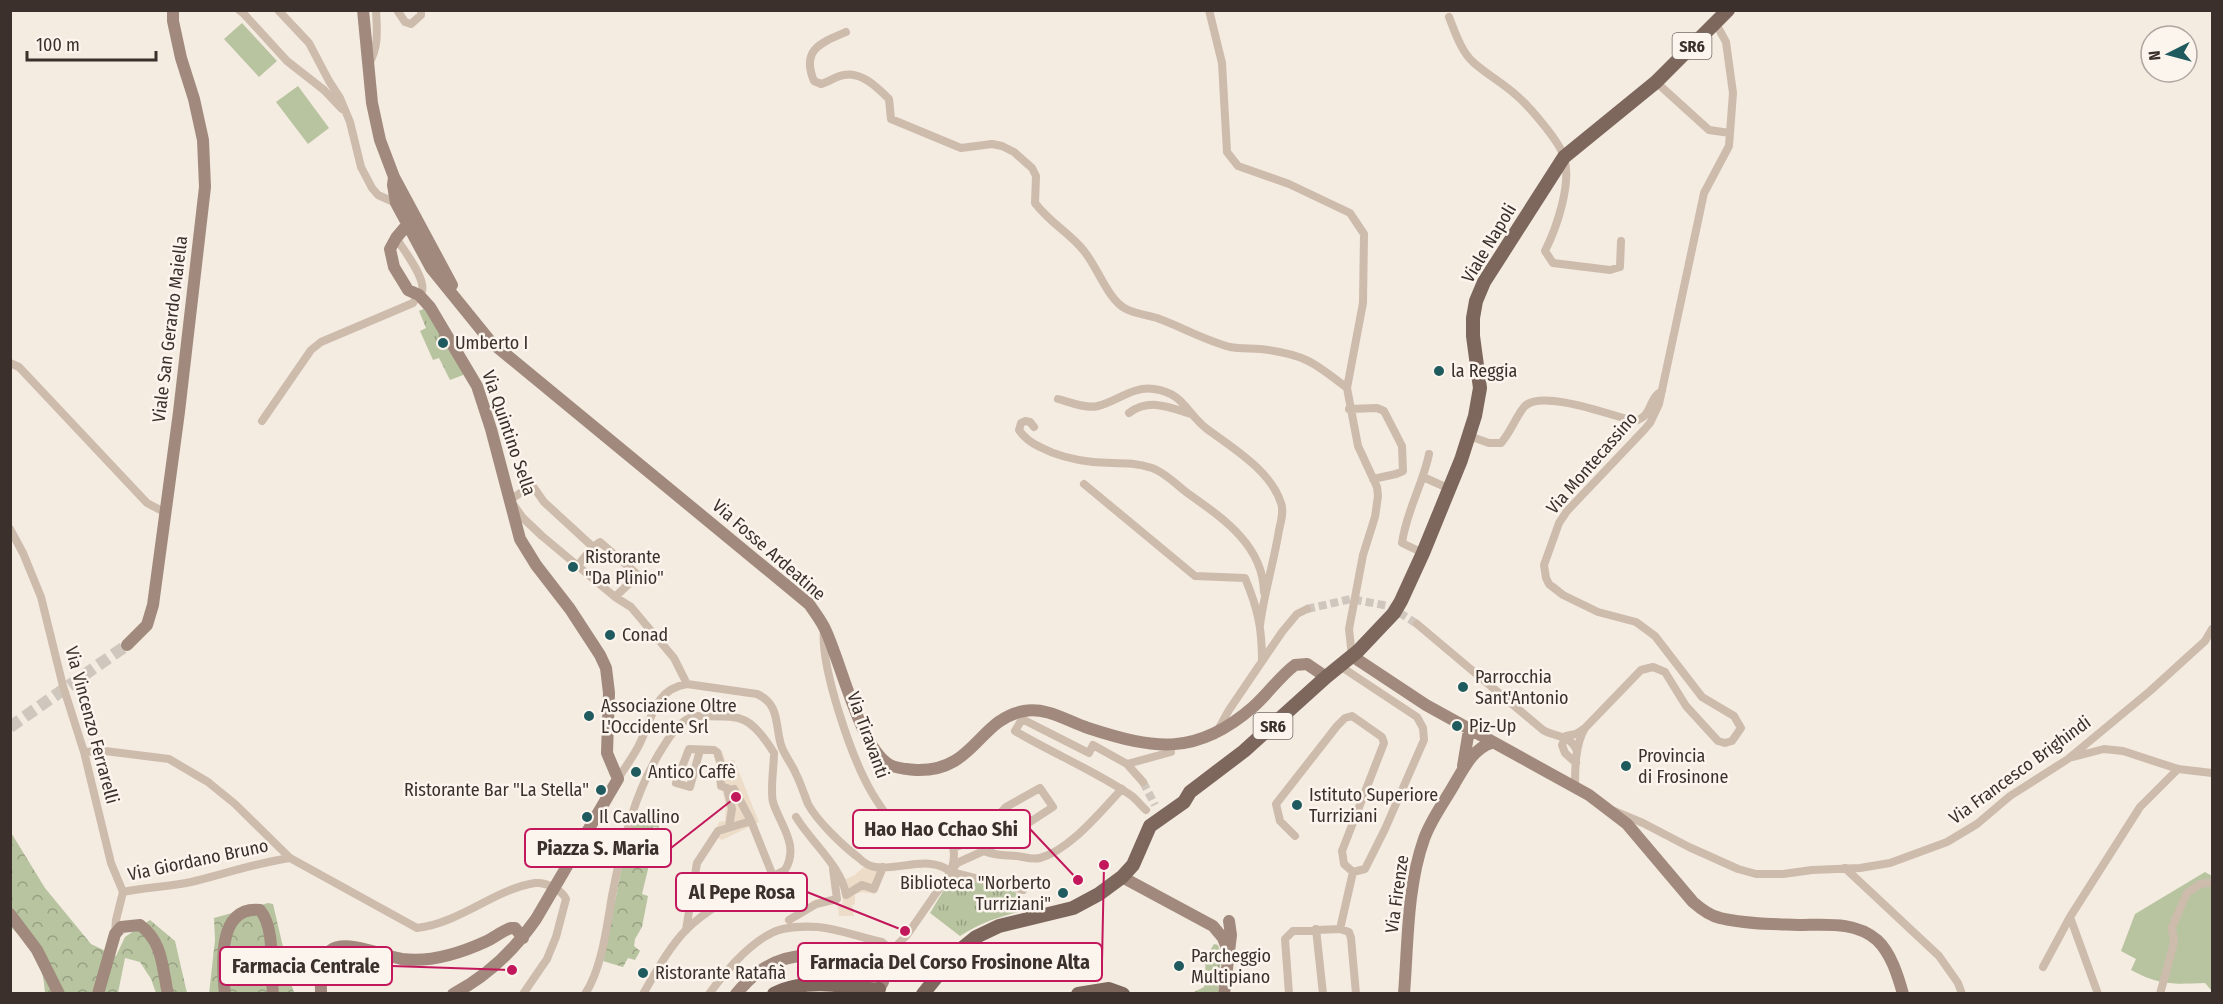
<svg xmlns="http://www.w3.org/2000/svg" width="2223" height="1004" viewBox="0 0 2223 1004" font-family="'Fira Sans Condensed',sans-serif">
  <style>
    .grass { fill: #b8c4a0 }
    .forest { fill: url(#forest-crowns) }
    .park { fill: url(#park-tufts) }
    .plaza { fill: #ecdcc8 }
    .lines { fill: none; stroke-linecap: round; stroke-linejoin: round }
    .street-tunnel { stroke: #cfc6bd; stroke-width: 8; stroke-dasharray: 8 4; stroke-linecap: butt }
    .secondary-tunnel { stroke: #cfc6bd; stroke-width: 12; stroke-dasharray: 12 6; stroke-linecap: butt }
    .street { stroke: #cdbbac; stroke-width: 8 }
    .secondary { stroke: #a18a7d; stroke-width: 12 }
    .primary { stroke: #7d675c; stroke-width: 14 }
    .poi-dot { fill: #1f5a5e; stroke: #fbf5ee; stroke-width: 2 }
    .labels { text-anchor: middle; stroke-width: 5; stroke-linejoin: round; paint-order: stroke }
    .shield { fill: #fbf5ee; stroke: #756b66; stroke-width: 1.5 }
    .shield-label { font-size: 16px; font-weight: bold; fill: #3b302b }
    .street-label { font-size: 18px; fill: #3b302b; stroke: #fbf5ee }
    .poi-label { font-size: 18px; fill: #3b302b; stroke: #fbf5ee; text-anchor: start }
    .leader { fill: none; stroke: #c2185b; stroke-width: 2 }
    .callout-dot { fill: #c2185b; stroke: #fbf5ee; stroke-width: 2 }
    .callout { fill: #fbf5ee; stroke: #c2185b; stroke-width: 2 }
    .callout-label { font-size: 20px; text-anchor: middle; font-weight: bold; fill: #3b302b }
  </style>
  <defs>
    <pattern id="forest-crowns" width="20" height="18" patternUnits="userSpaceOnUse" patternTransform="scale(1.5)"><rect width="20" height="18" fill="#b8c4a0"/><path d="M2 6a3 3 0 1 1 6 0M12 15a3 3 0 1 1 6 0" fill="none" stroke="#97a083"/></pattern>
    <pattern id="park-tufts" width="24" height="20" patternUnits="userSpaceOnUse" patternTransform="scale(1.5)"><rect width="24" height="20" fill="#b8c4a0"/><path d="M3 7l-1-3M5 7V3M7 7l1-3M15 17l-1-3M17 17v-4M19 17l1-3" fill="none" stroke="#97a083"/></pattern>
  </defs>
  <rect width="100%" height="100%" fill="#f4ebe1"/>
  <path class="grass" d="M242,23L277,61L259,77L224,39Z
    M298,86L329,128L308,144L276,102Z
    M2205,872L2212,876V991L2205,983C2173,984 2161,986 2131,970L2136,959L2121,951L2135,914Z"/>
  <path class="forest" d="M636,815L659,818V828L653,827L650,861L642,894L648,896L642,927L635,939L634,946L640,951L635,960L628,958L623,967L603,961L628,836Z
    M10,831L45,888L91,944L116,956L125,937L150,920L175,941L187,993H156L151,979L140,962L125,958L118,993H45C43,960 33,950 11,927Z
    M268,903L273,904L293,990L295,993L209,994L215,940L214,918Z
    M1214,944L1218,945L1221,954L1218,993H1192L1204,987L1206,978L1205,959Z"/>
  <path class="park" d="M426,308L471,372L450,380L439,358L433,360L420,331L426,328L419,311Z
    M951,878H959L1015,892L1022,901L1023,911C998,917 982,922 960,936L930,913Z"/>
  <path class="plaza" d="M722,750L725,761L734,760L759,822L722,840L713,835L719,822L725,821L726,805L714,756Z
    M864,867L886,870L875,894L863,892L855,894V904L852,905L854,916H839L838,906L843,903L841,881L855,875Z"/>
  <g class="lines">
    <path class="street-tunnel" d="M1307,609L1351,599L1389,606L1417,624
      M1143,782L1155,805"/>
    <path class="secondary-tunnel" d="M10,727L127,645"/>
    <path class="street" d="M239,10L244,14L287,61L324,90L342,109
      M278,10L309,43L329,81L340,98L350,122L361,167L372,188L378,195L396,203
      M397,10L405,22L411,24L421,15V10
      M1209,10L1222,63L1227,152L1238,166L1289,184L1350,213L1364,234L1363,303L1347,388L1358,446L1377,487L1378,496L1375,517L1363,555L1349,629L1352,656
      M1449,17C1455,32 1461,51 1473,62C1486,74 1503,83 1516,95C1529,106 1560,142 1564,157C1572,183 1557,227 1545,251L1553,263L1610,270L1620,267L1621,241
      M846,32C820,43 801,50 814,81L821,84C829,82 836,76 844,75C861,71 878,88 889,99L891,119L961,148L992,144L1002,146L1014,152L1032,168L1036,176L1035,203C1051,224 1070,233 1084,251C1098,268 1108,300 1126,309C1136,314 1147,315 1157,318C1182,327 1204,340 1230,347C1240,349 1251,348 1261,349C1304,354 1314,362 1347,388
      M369,64C379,46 377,31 376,10
      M1656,82L1709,130L1730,133
      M10,363L19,367L147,503L166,513
      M1058,399C1069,402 1086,409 1098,406C1117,401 1133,386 1154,389C1184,393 1186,413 1207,429C1233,448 1271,471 1281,503C1284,511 1281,522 1279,530C1274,562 1264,593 1260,625
      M1349,409L1377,408L1384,411L1402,446L1403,471L1396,474L1373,479
      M1129,413C1149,398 1169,407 1191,414
      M262,421L311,350L321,342L413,303C415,299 420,295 422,291C426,278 403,249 396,238
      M1034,427L1030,422L1025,421L1021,423L1019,430C1025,439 1031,443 1040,447C1057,456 1074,460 1093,462C1114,464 1131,461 1152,468C1164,472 1176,484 1186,492C1221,517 1263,544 1264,592
      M1469,436L1489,443H1501C1511,432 1515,418 1524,407C1540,388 1613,416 1634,421C1654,416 1647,399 1662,391
      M1423,477L1450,489
      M1084,484L1195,576L1245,578C1258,609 1262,628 1262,661
      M10,529L23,553L41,597L63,686L84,752L111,863L123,892L116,920L115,934
      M593,547L600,542L638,575L615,597
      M1423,553L1402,543C1406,512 1423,484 1429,454
      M578,565L593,547L544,502L532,485L510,500L523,518L542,536L615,597L631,607L674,658L687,684
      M1417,624L1543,730C1557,738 1570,734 1577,751
      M824,629C820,667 852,759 872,793C880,807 891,821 901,835L938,834L948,836C955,845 955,858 952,868
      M1218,730L1229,710L1282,632L1297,614L1307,609
      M700,750L690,787L676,783L689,749L714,750L717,752L722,767L720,776L721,786L732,790
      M84,752L105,751L169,759L208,782L235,804L290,858L417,928C460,923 495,889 535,883C546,882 561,889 566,899L556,937L547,959L523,994
      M2073,757L2104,749L2123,751L2178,769L2212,773
      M1576,763L1565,753L1562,745L1566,736L1576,734L1585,728
      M1127,764L1143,782
      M618,779C625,767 634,756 640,743C652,718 655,689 687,684L757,694C780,704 775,725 781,745C784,755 792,764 796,774C801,784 804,794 808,804C817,821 843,846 859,858C863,862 869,866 875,867C898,871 930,854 951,872L1023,890
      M1575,788C1575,768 1575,745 1585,728L1641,670L1653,667L1665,672L1686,706L1718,741L1725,743L1732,741L1741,728L1734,716L1702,697L1655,636L1636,622L1598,612L1563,595L1549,584L1546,578L1544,565L1559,523L1567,511L1644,430L1650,423L1659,404L1704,193L1729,146L1733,93L1726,42L1715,22
      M1146,810C1140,805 1136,798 1129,794C1093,770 1052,753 1015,731L1022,719L1089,753L1093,745L1127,764L1171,752L1170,746
      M1614,811L1643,823L1689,847L1738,869L1756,874H1783L1812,870L1860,868L1890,863L1947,842L1977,824L2010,796L2068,759L2150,691L2205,641L2212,629
      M796,817C811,842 842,867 846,895L862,885L874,889L883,867
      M729,827L732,809L728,792L734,789L751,821L773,876
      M1295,836L1280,821L1276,804L1337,726L1345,718L1352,716L1382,737L1384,743L1342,851L1344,864L1353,872L1365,869L1385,829L1424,740L1423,728L1417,717L1340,666
      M984,851C995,856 1005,855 1017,856C1025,857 1032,860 1040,858C1070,850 1100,812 1122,789
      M1845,868L1939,956L1958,983L1962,994
      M123,892C146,887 168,887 191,882C224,874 256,863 290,858
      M789,920L816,904L837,899L833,869
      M1316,929L1323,994
      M1340,929L1349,932L1351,938L1356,994
      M686,930L697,863L718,831L751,821
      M2043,967L2070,917
      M881,976L889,953L907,935L957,863L988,849L1053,807L1040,788L1006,807L973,841L953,848
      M585,994C602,969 607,925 612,896C622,844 635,789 665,744C672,733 681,720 694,716C740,717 748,711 774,753
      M643,994C656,972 668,949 685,931C712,903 752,888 785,870C800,845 780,825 773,802C770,790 774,766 774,753
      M709,994C723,974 747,946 768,935C781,927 803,926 818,927C840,929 861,938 882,942L887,946L889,953
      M1289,994L1285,939L1293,931L1340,929L1353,872
      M2098,994L2070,917L2140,807L2178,769
      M2160,994L2174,943L2172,927L2187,893L2200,884L2212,882"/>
    <path class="secondary" d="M363,10L372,103L380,140L394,177L452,285
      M394,177L393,185L396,203L431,268L491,342L809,604C814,611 820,619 824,627C840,658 860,749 890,765C898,769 908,769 916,770C975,772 978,719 1024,711C1047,707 1067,721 1088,728C1155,750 1197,756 1253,707C1268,694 1279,677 1295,665L1307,664L1326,677
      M407,225L396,238L390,249L394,267L408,290L419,295L430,307L477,386L491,429L520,539L536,565L570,609L600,655L606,668L609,693L607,753L618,779L536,919C515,949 486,977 453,994
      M127,645L147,625L153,605L179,412L205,187L203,140L194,99L181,58L173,21V10
      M1352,656L1426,705L1589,795L1627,824L1693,902C1701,909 1710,916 1720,918C1745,924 1773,924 1798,925C1825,925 1855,921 1877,940C1891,953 1898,976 1903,994
      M1463,766L1469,730
      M1122,877L1213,926L1223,938L1229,953
      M10,914L37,950L59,994
      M98,994L115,934L121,927L140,925C163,942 162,967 168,994
      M225,994C222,966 217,905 260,910C276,929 270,970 273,994
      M321,994C321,980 319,959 331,950C346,939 385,956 402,959C431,963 461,953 487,941C495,937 502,931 511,928H515L523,938
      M736,994C742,987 749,979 756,974C796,942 840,958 881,976L883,982L879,989
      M1224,994L1231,935L1229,921
      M1404,994C1408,943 1407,887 1424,839C1431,819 1445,801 1455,783C1464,768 1473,749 1491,743"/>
    <path class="primary" d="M774,994C794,983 823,983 846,986C858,988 867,990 879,989
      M923,994L955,954L976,937L999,926L1073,908L1099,894L1122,877L1133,865L1150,826L1184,802L1190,792L1244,751L1326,677L1358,651L1394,613L1401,601L1423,553L1461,460L1475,416L1480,388L1473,336V318L1476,301L1484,282L1564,157L1656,82L1728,10
      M1078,994L1109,989L1123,994"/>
  </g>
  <g class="poi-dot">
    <circle cx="443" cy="343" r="6"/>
    <circle cx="1439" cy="371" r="6"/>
    <circle cx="573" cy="567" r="6"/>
    <circle cx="610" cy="635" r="6"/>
    <circle cx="1463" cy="687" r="6"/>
    <circle cx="589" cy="716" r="6"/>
    <circle cx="1457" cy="726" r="6"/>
    <circle cx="1626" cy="766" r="6"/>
    <circle cx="636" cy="772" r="6"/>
    <circle cx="601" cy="790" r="6"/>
    <circle cx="1297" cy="805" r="6"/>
    <circle cx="587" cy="817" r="6"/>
    <circle cx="1063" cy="893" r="6"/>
    <circle cx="1179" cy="966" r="6"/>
    <circle cx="643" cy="973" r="6"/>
  </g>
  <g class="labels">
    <g class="shield">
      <rect x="1672.5" y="33" width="39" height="26" rx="4.5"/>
      <rect x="1253.5" y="713" width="39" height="26" rx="4.5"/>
    </g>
    <g class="shield-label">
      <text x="1692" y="52">SR6</text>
      <text x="1273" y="732">SR6</text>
    </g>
    <g class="street-label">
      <text transform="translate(1489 243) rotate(-59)" y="6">Viale Napoli</text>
      <text transform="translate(170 329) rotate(-83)" y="6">Viale San Gerardo Maiella</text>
      <text transform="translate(509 433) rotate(71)" y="6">Via Quintino Sella</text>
      <text transform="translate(1592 463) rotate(-49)" y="6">Via Montecassino</text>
      <text transform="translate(769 550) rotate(41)" y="6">Via Fosse Ardeatine</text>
      <text transform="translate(92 725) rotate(75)" y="6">Via Vincenzo Ferrarelli</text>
      <text transform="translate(868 735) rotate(70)" y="6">Via Tiravanti</text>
      <text transform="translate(2020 770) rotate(-36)" y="6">Via Francesco Brighindi</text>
      <text transform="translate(198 860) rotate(-12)" y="6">Via Giordano Bruno</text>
      <text transform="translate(1397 894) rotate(-82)" y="6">Via Firenze</text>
    </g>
    <g class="poi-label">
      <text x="455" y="349">Umberto I</text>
      <text x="1451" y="377">la Reggia</text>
      <text x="585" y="563">Ristorante<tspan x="585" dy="21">"Da Plinio"</tspan></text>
      <text x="622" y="641">Conad</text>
      <text x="1475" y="683">Parrocchia<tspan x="1475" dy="21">Sant'Antonio</tspan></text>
      <text x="601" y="712">Associazione Oltre<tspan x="601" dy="21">L'Occidente Srl</tspan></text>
      <text x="1469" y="732">Piz-Up</text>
      <text x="1638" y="762">Provincia<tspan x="1638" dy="21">di Frosinone</tspan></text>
      <text x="648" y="778">Antico Caffè</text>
      <text x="589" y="796" text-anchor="end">Ristorante Bar "La Stella"</text>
      <text x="1309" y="801">Istituto Superiore<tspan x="1309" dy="21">Turriziani</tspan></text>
      <text x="599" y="823">Il Cavallino</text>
      <text x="1051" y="889" text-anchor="end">Biblioteca "Norberto<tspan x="1051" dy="21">Turriziani"</tspan></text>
      <text x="1191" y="962">Parcheggio<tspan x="1191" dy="21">Multipiano</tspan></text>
      <text x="655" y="979">Ristorante Ratafià</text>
    </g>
  </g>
  <path class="leader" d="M1078 880L1030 829M736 797L671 848M905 931L807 892M1104 865L1102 962M512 970L392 966"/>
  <g class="callout-dot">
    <circle cx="1078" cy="880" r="6"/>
    <circle cx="736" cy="797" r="6"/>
    <circle cx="905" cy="931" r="6"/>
    <circle cx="1104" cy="865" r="6"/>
    <circle cx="512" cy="970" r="6"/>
  </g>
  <g class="callout">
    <rect x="853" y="810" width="177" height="38" rx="6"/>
    <rect x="525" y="829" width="146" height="38" rx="6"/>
    <rect x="676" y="873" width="131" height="38" rx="6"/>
    <rect x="798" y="943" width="304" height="38" rx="6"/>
    <rect x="220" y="947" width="172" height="38" rx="6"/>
  </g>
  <g class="callout-label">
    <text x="941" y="836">Hao Hao Cchao Shi</text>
    <text x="598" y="855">Piazza S. Maria</text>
    <text x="742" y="899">Al Pepe Rosa</text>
    <text x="950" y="969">Farmacia Del Corso Frosinone Alta</text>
    <text x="306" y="973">Farmacia Centrale</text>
  </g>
  <rect width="2223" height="1004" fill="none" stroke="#3b302b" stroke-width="24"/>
  <g transform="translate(2169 54) rotate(264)"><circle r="28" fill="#fbf5ee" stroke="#aea6a0" stroke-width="1.5"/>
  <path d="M0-4.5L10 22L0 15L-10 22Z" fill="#1f5a5e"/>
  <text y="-9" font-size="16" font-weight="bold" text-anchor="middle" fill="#3b302b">N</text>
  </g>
  <path d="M27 51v9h129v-9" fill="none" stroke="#3b302b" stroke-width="3"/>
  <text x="36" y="51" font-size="18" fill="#3b302b" stroke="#fbf5ee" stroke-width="4.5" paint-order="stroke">100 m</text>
</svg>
